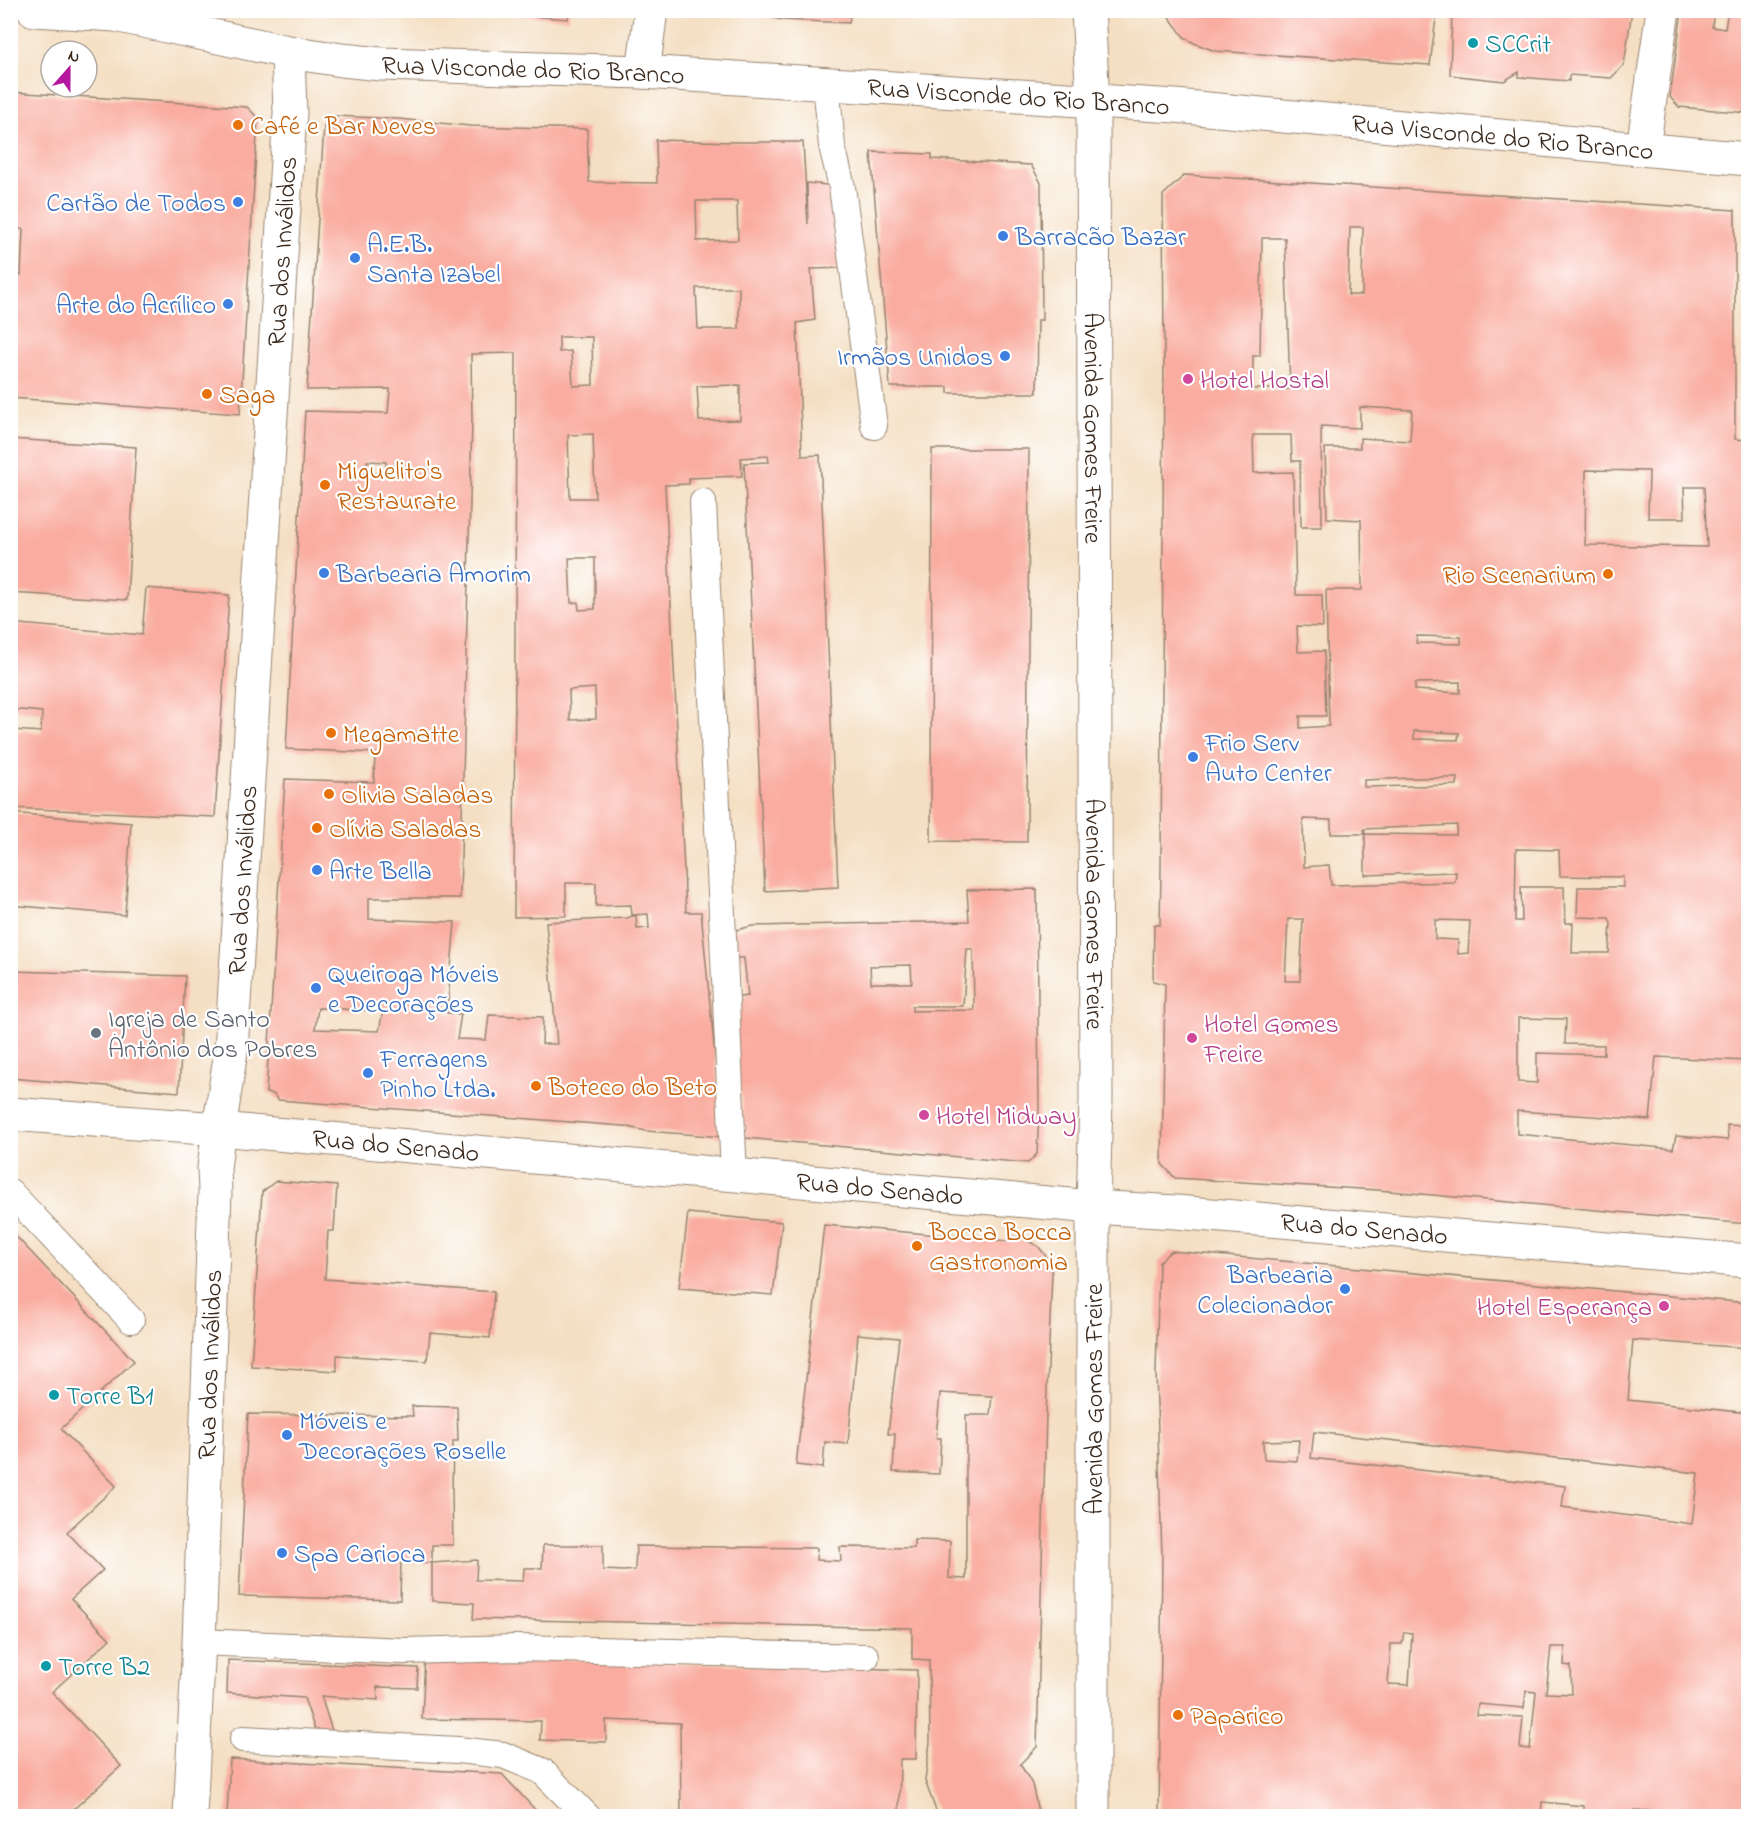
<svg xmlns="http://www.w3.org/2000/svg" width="1759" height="1827" viewBox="0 0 1759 1827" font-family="'Indie Flower',sans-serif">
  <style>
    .building { fill: #f9ac9f; fill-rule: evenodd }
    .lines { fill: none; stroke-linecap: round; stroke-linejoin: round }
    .lane-casing { stroke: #988470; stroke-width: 28 }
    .street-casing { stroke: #988470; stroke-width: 35 }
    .secondary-casing { stroke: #988470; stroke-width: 35 }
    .lane { stroke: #fff; stroke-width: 26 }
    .street { stroke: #fff; stroke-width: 33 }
    .secondary { stroke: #fff; stroke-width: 33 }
    .culture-dot { fill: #0f9aa8; stroke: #fff; stroke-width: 2 }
    .food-dot { fill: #e8710a; stroke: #fff; stroke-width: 2 }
    .shop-dot { fill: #3f7fe0; stroke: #fff; stroke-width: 2 }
    .hotel-dot { fill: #d1479c; stroke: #fff; stroke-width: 2 }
    .worship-dot { fill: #6b7280; stroke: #fff; stroke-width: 2 }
    .labels { text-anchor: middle; stroke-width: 4.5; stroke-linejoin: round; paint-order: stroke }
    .culture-label { font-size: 26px; fill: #0d838f; stroke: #fff; text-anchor: start }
    .street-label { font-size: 26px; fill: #3b2a1e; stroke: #fff }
    .food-label { font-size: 26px; fill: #c56008; stroke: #fff; text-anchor: start }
    .shop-label { font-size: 26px; fill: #366cbe; stroke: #fff; text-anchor: start }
    .hotel-label { font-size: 26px; fill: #b23c85; stroke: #fff; text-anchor: start }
    .worship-label { font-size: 26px; fill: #5b616d; stroke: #fff; text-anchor: start }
  </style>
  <rect width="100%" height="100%" fill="#fff"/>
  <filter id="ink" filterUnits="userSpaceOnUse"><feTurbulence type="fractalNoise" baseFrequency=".0167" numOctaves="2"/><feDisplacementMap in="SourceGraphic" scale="12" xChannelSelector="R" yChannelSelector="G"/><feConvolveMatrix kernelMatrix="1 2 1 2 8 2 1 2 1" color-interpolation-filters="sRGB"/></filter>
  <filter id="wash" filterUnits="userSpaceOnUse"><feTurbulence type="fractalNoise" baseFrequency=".008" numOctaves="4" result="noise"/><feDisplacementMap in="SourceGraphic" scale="24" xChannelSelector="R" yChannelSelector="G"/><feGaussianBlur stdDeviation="1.35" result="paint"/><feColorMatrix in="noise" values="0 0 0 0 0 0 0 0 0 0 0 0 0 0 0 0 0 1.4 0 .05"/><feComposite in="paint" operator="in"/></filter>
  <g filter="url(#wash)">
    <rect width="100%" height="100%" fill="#f4dfc3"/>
    <g id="blocks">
      <path class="building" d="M479,10H570L568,19L479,12Z
        M741,10H851L849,23L782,20Z
        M940,10H979L976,16L944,15Z
        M1164,10H1437L1430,65L1215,51L1194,43L1184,37Z
        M1452,10H1632L1624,65L1611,78L1569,75V81L1519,77V72L1504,81L1450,75Z
        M1682,10H1714L1712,27L1725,29L1728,10H1748V113L1679,107L1670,97Z
        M10,92L247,107L258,118L240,414L10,398V275H21L23,229H10Z
        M336,116L399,119L470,126L587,129L589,182L657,183L656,140L736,142H803L808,224L807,183L837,186L845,268L811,269L815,320L797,323L802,456L820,455L838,887L765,891L744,463L769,462L768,456L741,458L742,476L689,478V484L665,485L686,912H701L723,1137L646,1131L623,1126L278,1100L273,1094L266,1093L285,779L374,782L375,753L286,749L305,411L388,413L390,389L307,390L324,126ZM696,201H737L738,240L697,241ZM696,288H739V329H698ZM559,337H592L593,385L573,386L571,351L559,352ZM516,353L514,917L566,916V883H596V906L631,905L632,915L648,914L649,928L637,929L636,915L627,918L546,922L557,1044H542L543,1017L489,1015L486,1040L457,1039L461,1014L447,1013L455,922L369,919V898H460L472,420L471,354ZM740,385V420L699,421L697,386ZM593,434L595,498H570L568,435ZM367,461L386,462V473L367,475ZM569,558H595V609L579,610L578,602L571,603ZM595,688L596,719L570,720L569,690ZM318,1008L383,1011L379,1031L346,1030L315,1029Z
        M871,152L932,154V159L1031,165L1041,183L1042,320H1038L1037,393H948V387H890Z
        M1185,175L1735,210V439L1748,440V1061L1656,1057L1650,1120L1517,1111V1134L1673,1149L1676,1136L1728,1140L1727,1125L1748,1126V1224L1378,1190L1175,1178L1162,1164L1165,984L1153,981L1154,925H1160L1161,870L1164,354L1163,195ZM1350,227H1363L1362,295H1348ZM1262,238H1285L1290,389H1253V356H1260ZM1360,407L1412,410L1410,441L1360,438V448H1325L1327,518L1361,520L1362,590H1326L1329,726L1300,728V716H1326L1324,651L1298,652L1297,626L1323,627L1322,595H1296L1293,472L1254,473L1253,435H1291L1292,461H1300L1301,527H1322L1321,426L1360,428ZM1586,470L1649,471L1648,518H1685L1684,487H1704L1707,547L1585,545ZM1417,636L1461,637V644L1416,643ZM1460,682V693L1415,690V683ZM1414,731L1459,733L1458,740L1414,739ZM1412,778H1458L1457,785L1364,787V780ZM1303,819L1331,820V834H1365L1364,829L1457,825L1456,835L1365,834V875L1456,872L1455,882L1331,885L1329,865L1304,867ZM1516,849L1559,850L1560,876L1623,877V887H1578L1577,917L1609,918L1611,924L1609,953H1572L1573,923H1565L1564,887H1521L1522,921H1515ZM1288,919H1303L1300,981H1285ZM1435,920L1470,921L1468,953L1458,954V940L1435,939ZM1518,1018L1566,1019L1565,1044L1604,1045V1055L1537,1053V1083L1518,1082Z
        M10,439L136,447L127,600L10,593Z
        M932,449H1029L1027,842L931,841Z
        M146,588L229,595L215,817L10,808L13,730L41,732L42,712L10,709V623L142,635Z
        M10,813L131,823L125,915L10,905Z
        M1037,889L1039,1113L1037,1154L1028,1163L745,1138L731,998L748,996L744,958H728L725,933L752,926L969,921L967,890ZM967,949H973L974,1010L912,1011V1006H963ZM911,965L912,983H871L870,966Z
        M10,971L185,976L179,1092L10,1078Z
        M276,1181L337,1186L334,1231H328L325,1279L494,1292L490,1338L430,1333L427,1361L337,1355V1371L251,1366L262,1192Z
        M688,1213L782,1222L773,1295L679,1288Z
        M824,1225L1007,1241L1014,1237L1022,1238L1038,1246L1049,1260L1052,1273L1046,1414L1037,1747L1020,1764L1032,1784L1039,1816H938L925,1781L930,1742L929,1660L912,1659V1628L473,1619L474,1603L432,1601V1563L401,1562L400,1600L239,1596L248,1414L413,1416L412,1406L457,1407L458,1441H453L452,1492L453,1545H432V1563L477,1560L476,1580L523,1581L524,1568H542L543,1545H603V1570L624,1571L635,1570L636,1546L817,1548L816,1560L841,1561L840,1547L914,1548V1540L950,1541L949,1578L966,1579V1415H990L992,1396L940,1393L936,1438H941L939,1474L893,1472L895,1434H888L899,1338L858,1334L848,1444L825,1442L823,1468L796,1465Z
        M10,1230L134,1361L61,1429L116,1486L67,1532L103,1570L71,1599L110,1639L52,1692L121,1766L66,1816H10Z
        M1171,1251L1748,1303V1348L1633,1340L1628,1400L1748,1413V1816L1689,1811L1688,1816H1649V1811L1634,1810V1816H1584V1806L1542,1802L1541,1815L1515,1813L1514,1816H1159L1162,1556L1156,1373L1159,1262ZM1314,1432L1698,1473L1692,1524L1562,1507L1565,1486L1311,1458ZM1299,1440L1297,1461L1264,1459L1263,1441ZM1404,1632L1412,1633L1409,1685L1388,1684L1391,1644H1402ZM1551,1647H1565L1564,1665L1571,1666L1572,1694L1546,1693ZM1526,1691L1536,1692L1530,1749L1520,1748L1523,1717L1477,1715L1478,1704L1524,1708Z
        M425,1655L917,1670L916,1759H900L899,1816H681L680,1723L606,1720V1742L540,1740L541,1721L422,1719Z
        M228,1660L418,1668L417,1688L377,1687L378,1700L321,1696L333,1734L316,1733L304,1698L227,1693Z
        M230,1759L502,1774L541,1816H227Z"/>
    </g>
  </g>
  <g filter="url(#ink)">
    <use href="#blocks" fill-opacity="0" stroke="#988470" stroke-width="1.5"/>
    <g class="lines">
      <g class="lane-casing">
        <path id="lane" d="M826,83L832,146L842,187L874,426
          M703,502L734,1175
          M10,1192L131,1320
          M199,1642L404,1651L518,1648L866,1657
          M243,1739L458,1750L503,1755L542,1771L587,1816"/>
      </g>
      <g class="street-casing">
        <g id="street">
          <path d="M1088,10L1093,101"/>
          <path d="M643,72L651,10"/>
          <path d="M1643,148L1663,10"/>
          <path id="s1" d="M190,1816L199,1642L215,1191L214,1168L219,1129L231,1051L290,113L288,52"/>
        </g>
      </g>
      <g class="secondary-casing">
        <g id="secondary">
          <path id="s2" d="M34,10L115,15L288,52L342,60L381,64L643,72L1175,106L1748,159"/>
          <path id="s3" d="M1093,101L1096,1100L1093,1207V1816"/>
          <path id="s4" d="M10,1114L219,1129L1093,1207L1176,1212L1748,1261"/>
        </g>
      </g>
      <use href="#lane" class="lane"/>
      <use href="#street" class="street"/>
      <use href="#secondary" class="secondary"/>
    </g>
  </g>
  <g class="culture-dot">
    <circle cx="1473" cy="43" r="6"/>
    <circle cx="54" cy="1395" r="6"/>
    <circle cx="46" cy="1666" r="6"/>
  </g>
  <g class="food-dot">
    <circle cx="238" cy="125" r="6"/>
    <circle cx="207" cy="394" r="6"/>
    <circle cx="325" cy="485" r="6"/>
    <circle cx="1608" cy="574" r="6"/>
    <circle cx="331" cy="733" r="6"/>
    <circle cx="329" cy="794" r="6"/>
    <circle cx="317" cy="828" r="6"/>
    <circle cx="536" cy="1086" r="6"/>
    <circle cx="917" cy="1246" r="6"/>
    <circle cx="1178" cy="1715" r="6"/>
  </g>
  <g class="shop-dot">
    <circle cx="238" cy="202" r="6"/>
    <circle cx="1003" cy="236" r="6"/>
    <circle cx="355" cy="258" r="6"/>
    <circle cx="228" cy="304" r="6"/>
    <circle cx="1005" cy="356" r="6"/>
    <circle cx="324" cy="573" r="6"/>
    <circle cx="1193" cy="757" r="6"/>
    <circle cx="317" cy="870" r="6"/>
    <circle cx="316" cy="988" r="6"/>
    <circle cx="368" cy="1073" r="6"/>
    <circle cx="1345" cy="1289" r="6"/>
    <circle cx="287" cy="1435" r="6"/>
    <circle cx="282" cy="1553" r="6"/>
  </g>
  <g class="hotel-dot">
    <circle cx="1188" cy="379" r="6"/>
    <circle cx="1192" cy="1038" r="6"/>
    <circle cx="924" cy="1115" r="6"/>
    <circle cx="1664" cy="1306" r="6"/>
  </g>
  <circle class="worship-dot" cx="96" cy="1033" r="6"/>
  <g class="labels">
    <g class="culture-label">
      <text x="1485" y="52">SCCrit</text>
      <text x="66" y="1404">Torre B1</text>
      <text x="58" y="1675">Torre B2</text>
    </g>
    <g class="street-label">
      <text dy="9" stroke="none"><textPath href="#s2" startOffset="504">Rua Visconde do Rio Branco</textPath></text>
      <text dy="9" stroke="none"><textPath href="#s2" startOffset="990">Rua Visconde do Rio Branco</textPath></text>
      <text dy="9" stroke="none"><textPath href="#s2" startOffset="1476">Rua Visconde do Rio Branco</textPath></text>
      <text dy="9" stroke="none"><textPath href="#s1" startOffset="1568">Rua dos Inválidos</textPath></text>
      <text dy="9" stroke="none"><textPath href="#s3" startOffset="327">Avenida Gomes Freire</textPath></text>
      <text dy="9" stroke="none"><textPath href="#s1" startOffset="938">Rua dos Inválidos</textPath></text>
      <text dy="9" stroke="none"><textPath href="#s3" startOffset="813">Avenida Gomes Freire</textPath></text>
      <text dy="9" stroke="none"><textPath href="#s4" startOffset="387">Rua do Senado</textPath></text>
      <text dy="9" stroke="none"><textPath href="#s4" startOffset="873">Rua do Senado</textPath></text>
      <text dy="9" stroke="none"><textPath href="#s4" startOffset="1359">Rua do Senado</textPath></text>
      <text dy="9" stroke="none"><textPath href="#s1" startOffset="452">Rua dos Inválidos</textPath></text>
      <text transform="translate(1093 1399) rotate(-90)" y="9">Avenida Gomes Freire</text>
    </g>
    <g class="food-label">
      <text x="250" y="134">Café e Bar Neves</text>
      <text x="219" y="403">Saga</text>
      <text x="337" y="479">Miguelito's<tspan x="337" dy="30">Restaurate</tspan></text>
      <text x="1596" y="583" text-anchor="end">Rio Scenarium</text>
      <text x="343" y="742">Megamatte</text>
      <text x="341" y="803">Olivia Saladas</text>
      <text x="329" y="837">Olívia Saladas</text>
      <text x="548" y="1095">Boteco do Beto</text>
      <text x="929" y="1240">Bocca Bocca<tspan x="929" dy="30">Gastronomia</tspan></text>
      <text x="1190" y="1724">Paparico</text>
    </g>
    <g class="shop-label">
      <text x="226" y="211" text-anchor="end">Cartão de Todos</text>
      <text x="1015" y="245">Barracão Bazar</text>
      <text x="367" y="252">A.E.B.<tspan x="367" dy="30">Santa Izabel</tspan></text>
      <text x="216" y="313" text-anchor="end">Arte do Acrílico</text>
      <text x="993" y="365" text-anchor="end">Irmãos Unidos</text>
      <text x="336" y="582">Barbearia Amorim</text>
      <text x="1205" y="751">Frio Serv<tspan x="1205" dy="30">Auto Center</tspan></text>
      <text x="329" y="879">Arte Bella</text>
      <text x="328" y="982">Queiroga Móveis<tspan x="328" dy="30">e Decorações</tspan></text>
      <text x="380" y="1067">Ferragens<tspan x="380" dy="30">Pinho Ltda.</tspan></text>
      <text x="1333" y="1283" text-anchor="end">Barbearia<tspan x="1333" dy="30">Colecionador</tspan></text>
      <text x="299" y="1429">Móveis e<tspan x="299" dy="30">Decorações Roselle</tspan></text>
      <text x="294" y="1562">Spa Carioca</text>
    </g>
    <g class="hotel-label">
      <text x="1200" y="388">Hotel Hostal</text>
      <text x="1204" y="1032">Hotel Gomes<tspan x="1204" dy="30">Freire</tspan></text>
      <text x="936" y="1124">Hotel Midway</text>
      <text x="1652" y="1315" text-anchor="end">Hotel Esperança</text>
    </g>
    <g class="worship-label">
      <text x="108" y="1027">Igreja de Santo<tspan x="108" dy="30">Antônio dos Pobres</tspan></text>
    </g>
  </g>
  <rect width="1759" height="1827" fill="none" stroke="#fff" stroke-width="36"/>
  <g transform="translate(69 69) rotate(21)"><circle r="28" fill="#ffffff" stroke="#b1aaa5" stroke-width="1.5"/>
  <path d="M0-4.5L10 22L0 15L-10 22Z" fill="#b5179e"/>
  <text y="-9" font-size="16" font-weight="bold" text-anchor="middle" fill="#3b2a1e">N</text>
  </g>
</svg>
